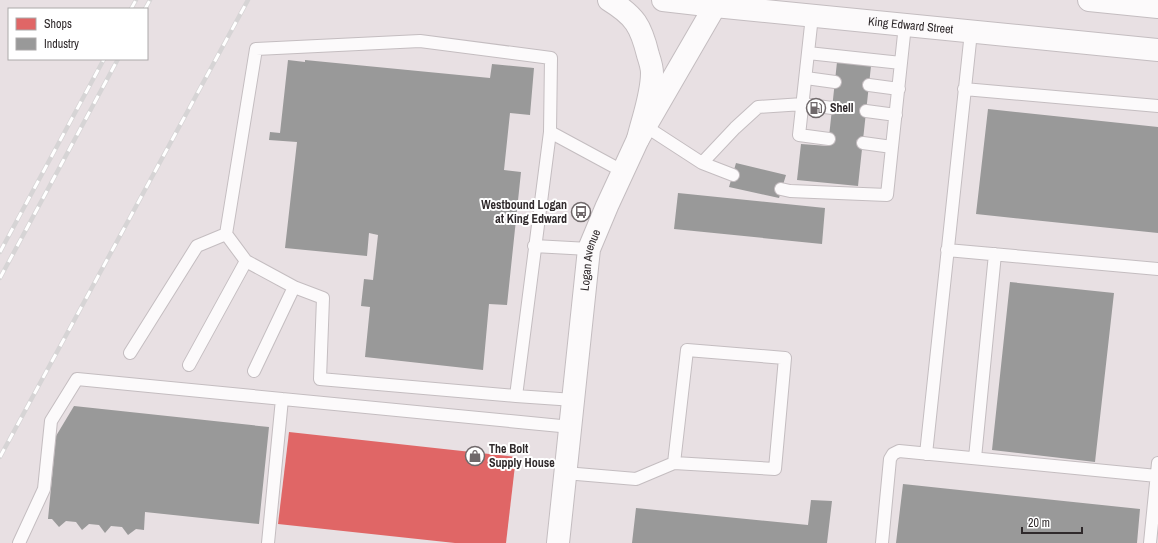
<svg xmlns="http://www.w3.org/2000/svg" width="1158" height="543" viewBox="0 0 1158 543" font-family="'Archivo Narrow',sans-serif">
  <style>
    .shops { fill: #e06666 }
    .industry { fill: #999 }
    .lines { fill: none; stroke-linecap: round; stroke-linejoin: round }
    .lane-casing { stroke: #c4bdc0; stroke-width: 14 }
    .street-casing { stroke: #c4bdc0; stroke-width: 24 }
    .primary-casing { stroke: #c4bdc0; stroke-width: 24 }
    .lane { stroke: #fcfafb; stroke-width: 12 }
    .street { stroke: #fcfafb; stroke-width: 22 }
    .primary { stroke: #fcfafb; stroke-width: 22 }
    .rail-casing { stroke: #d6d4d5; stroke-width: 4.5 }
    .rail { stroke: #fff; stroke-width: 3; stroke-dasharray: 9; stroke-linecap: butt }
    .labels { text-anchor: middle; stroke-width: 4; stroke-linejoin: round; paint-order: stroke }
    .street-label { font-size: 12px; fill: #2f292b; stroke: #fff }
    .poi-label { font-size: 12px; font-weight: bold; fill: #2f292b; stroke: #fff; text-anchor: start }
  </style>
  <rect width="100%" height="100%" fill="#e8e0e3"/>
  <path class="shops" d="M289,432L516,457L506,543H455L278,524Z"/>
  <path class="industry" d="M288,60L305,62V60L490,78L492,64L534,68L530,115L510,113L504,170L521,172L507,305L489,304L483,370L365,357L370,307L361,306L364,279L373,280L378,235L369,233L367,256L285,248L297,142L269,140L270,132L280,133Z
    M837,62L871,66L858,186L797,180L801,144L828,146Z
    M988,109L1158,127V233L976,214Z
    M736,163L786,175L779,198L729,187Z
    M678,193L825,208L822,244L674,229Z
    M1010,282L1114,293L1095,462L992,450Z
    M74,406L269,427L259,524L145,512L144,530L136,529L128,535L122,527L111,526L105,533L99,525L89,524L82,530L76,522L66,521L59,527L52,519H48L56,436Z
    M903,484L1140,509L1137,543H896Z
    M811,500L832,501L827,543H632L636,508L808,525Z"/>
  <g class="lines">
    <g class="lane-casing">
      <path id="lane" d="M812,16L799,135L829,139
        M808,53L901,63
        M806,78L835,82
        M869,85L899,89
        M964,89L1158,106
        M866,111L896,115
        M645,126L702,163L735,128L758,107L803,104L832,108
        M550,132L624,172
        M863,143L892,147L905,25
        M702,163L733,175
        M781,189L790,191L887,195L892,147
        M534,246L589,249
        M947,250L1158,269
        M246,261L294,287L254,371
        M294,287L323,298L320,379L516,396
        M130,353L197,246L226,234L256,49L420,41L551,58L550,132L516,396L574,400
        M189,365L246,261L226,234
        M926,454L971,32
        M975,458L995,254
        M565,473L636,479L674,463L687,350L785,358L775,469L674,463
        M19,543L44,489L51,421L77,379L571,427
        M268,543L282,399
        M882,543L890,459L893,454L899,451L1157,476
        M1150,543L1158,463"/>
    </g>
    <g class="street-casing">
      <g id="street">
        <path id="s1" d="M558,543L589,249L607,206L638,139L715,6"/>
      </g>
    </g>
    <g class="primary-casing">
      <g id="primary">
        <path d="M609,0C635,16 641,26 648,55C650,61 652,67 652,73C652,95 643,118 638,139"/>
        <path id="s2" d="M663,0L715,6L1158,50"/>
        <path d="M1089,0L1158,7"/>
      </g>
    </g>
    <use href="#lane" class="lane"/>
    <use href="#street" class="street"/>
    <use href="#primary" class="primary"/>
    <g class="rail-casing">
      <path id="rail" d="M131,9L136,0
        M145,9L150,0
        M0,252L104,59
        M0,278L118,59
        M0,457L248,0"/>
    </g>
    <use href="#rail" class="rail"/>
  </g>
  <defs>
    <g id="fuel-ring" transform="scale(1)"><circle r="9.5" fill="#fff" stroke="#70696b" stroke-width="1.5"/><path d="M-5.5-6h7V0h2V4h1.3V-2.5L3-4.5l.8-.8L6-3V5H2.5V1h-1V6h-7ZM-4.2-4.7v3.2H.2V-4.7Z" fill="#70696b"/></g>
    <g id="bus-ring" transform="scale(1)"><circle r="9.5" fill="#fff" stroke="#70696b" stroke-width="1.5"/><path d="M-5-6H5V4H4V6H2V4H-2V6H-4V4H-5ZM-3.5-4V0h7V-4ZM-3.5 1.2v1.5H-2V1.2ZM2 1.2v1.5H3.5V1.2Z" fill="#70696b"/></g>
    <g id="shop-ring" transform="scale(1)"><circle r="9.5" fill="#fff" stroke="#70696b" stroke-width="1.5"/><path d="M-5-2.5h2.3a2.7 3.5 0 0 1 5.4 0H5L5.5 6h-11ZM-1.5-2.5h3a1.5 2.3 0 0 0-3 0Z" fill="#70696b"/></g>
  </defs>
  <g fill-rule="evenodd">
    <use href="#fuel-ring" x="816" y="108"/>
    <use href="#bus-ring" x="581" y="212"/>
    <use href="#shop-ring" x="475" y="456"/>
  </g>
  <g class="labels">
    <g class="street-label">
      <text dy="4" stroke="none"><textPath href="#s2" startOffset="249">King Edward Street</textPath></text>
      <text dy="4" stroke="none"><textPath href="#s1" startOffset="285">Logan Avenue</textPath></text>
    </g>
    <g class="poi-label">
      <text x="830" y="112">Shell</text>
      <text x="567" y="209" text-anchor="end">Westbound Logan<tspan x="567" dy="14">at King Edward</tspan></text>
      <text x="489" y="453">The Bolt<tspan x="489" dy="14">Supply House</tspan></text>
    </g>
  </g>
  <rect x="8" y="8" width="140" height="52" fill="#ffffff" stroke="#aca9aa"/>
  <rect x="16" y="18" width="20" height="12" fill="#e06666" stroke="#aca9aa"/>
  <text x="44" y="28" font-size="12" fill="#2f292b">Shops</text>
  <rect x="16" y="38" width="20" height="12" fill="#999999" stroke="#aca9aa"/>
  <text x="44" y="48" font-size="12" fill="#2f292b">Industry</text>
  <path d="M1022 527v6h60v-6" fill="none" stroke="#2f292b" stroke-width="2"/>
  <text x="1028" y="527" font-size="12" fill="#2f292b" stroke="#ffffff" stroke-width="3" paint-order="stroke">20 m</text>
</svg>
